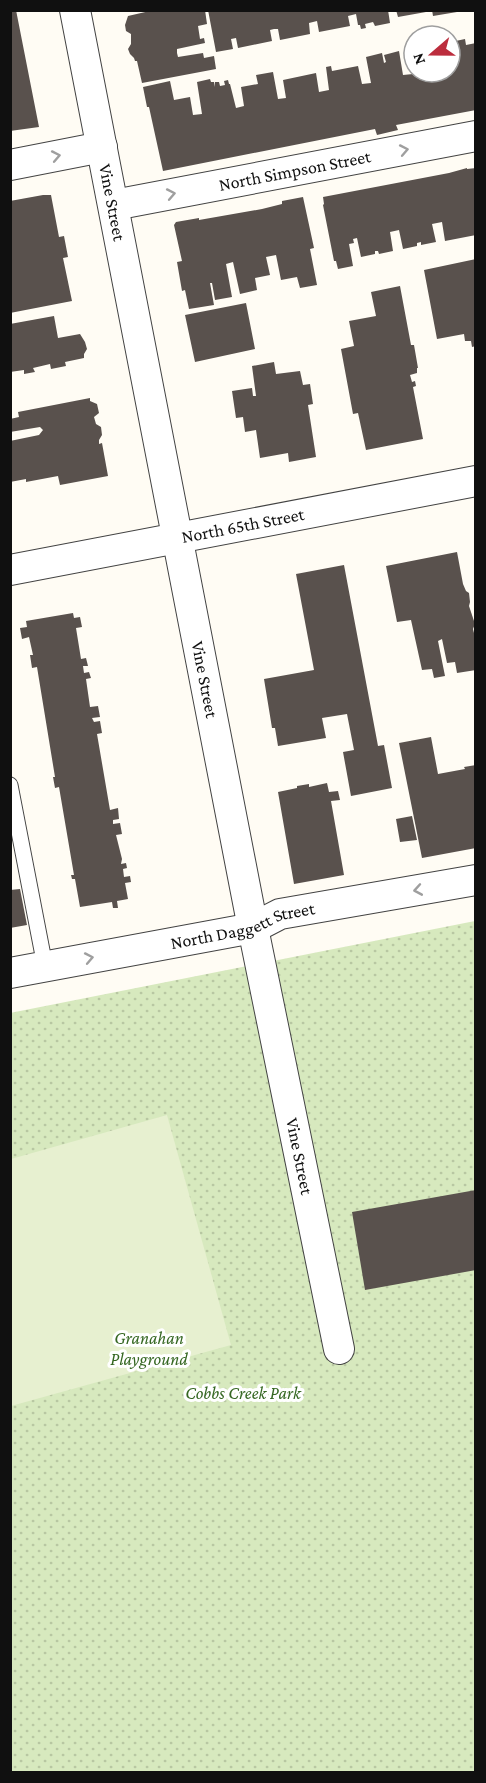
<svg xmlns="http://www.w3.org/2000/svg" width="486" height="1783" viewBox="0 0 486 1783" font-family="'Crimson Pro',serif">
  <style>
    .park { fill: url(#park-dots) }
    .pitch { fill: #e7f0d0 }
    .building { fill: #59514d }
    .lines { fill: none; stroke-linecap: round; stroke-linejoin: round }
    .service-casing { stroke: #434343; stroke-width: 17 }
    .minor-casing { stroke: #434343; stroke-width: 32 }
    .service { stroke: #fff; stroke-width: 15 }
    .minor { stroke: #fff; stroke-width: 30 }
    .oneway { stroke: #9f9f9f }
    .labels { text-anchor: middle; stroke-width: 6; stroke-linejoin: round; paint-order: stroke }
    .street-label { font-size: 18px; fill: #101010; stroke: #fff }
    .park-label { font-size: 18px; font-style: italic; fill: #356722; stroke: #fff }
  </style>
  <defs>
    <pattern id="park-dots" width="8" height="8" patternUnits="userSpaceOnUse" patternTransform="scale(1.5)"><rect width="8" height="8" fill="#d7e9be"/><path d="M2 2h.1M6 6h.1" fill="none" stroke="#b8c7a2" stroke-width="1.8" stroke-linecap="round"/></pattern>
  </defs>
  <rect width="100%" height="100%" fill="#fffcf4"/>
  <path class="park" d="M475,921V1772H11L10,1013Z"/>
  <path class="pitch" d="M167,1115L231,1345L11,1406V1159Z"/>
  <path class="building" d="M10,10H16L39,127L10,131Z
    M154,10H205L207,24L198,26L200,39L204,38L205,43L177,49V53L178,57L203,53L204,58L214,56L216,69L142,83L137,61H135L134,58L130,54L128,49L131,44V34L126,31L125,25L128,16Z
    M208,10H388L390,23L375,26L373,22L365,24L366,28L361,29L360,25H358L356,14L348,16L350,26L319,32L317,21L309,23L310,34L280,40L278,29H274L270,30L272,41L238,48L236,38L231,39L233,49L216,52Z
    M396,10H426V12L398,17Z
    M432,10H456L457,12L433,16Z
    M465,39L466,45L476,43V110L396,125L398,130L377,135L375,129L163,171L149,107H147L143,87L170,81L174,100L190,97L193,115L202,114L197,82L210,79L211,82H214V87L215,82H219L220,86L225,85L224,81L228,80L229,84H230L236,108L244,106L241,87L258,84L256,75L273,72L278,99L286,98L283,80L316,73L319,92L329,90L326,67L331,66L332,71L358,66L362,84L371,83L366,57L382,53L384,63L386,62L384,55L399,51L403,75L413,74L409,56L414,55V72H450V67H455L451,42Z
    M467,168V169L476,168V216L474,217L476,235L445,241L442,222L432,224L436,242L421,245V242L417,243V246L403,249L399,230L390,232L393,251L379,254L378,251H375V254L361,257L357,238L353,239L354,243L349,244L353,266L338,269L336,261H334L323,205L324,204L323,197L449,173Z
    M43,195H51L59,237L64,236L68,257L63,258L72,301L10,313V201Z
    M303,197L314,248L310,249L317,285L300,288L297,277L281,280L276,255L266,257L270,275L255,278L257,290L240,294L233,262L226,264L232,297L215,300L212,283H210L214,305L189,309L185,290L182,291L177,262L182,261L174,225L176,222L199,218V220L262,209L282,204V201Z
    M476,259V346L472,347L471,341H465L464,334L437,339L424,270Z
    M400,286L411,345H414L418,368H417V373L410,375L412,382L415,381L416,386L413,387L423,439L366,450L358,413L353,414L341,349L354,346L349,321L376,316L371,292Z
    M246,303L255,349L195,362L185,315Z
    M54,316L58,338L80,334L85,342L87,349L84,354V358L65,362L66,366L51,369L50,364L33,368L35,372L24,374V370L10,372V324Z
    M274,362L276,374L300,371L303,385L310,384L313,404L308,405L316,457L289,462L288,453L260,458L256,430L245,432L243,417L236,418L232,391L252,388L253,396H256L252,366Z
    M90,398V401L97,404L99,413L94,417L96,424L101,427L102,435L99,440V444L102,443L108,476L60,485L58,476L26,482V479L10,482V441L39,435L43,430L40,427L10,432V419L19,417L18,412Z
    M457,552L463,584L466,591L469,593L470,602L469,606L475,624L473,629L476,641V670L457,673L455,662L447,663L442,639L438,641L445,676L434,678L432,669L422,670L411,620L397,622L386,566Z
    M344,565L378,746L384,745L392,788L351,796L343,752L354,750L347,714L322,718L326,738L278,746L275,728H272L264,679L314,670L296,574Z
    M73,613L74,618L80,617L82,627L76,628L81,659L86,658L88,666H83L84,673L89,672L91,678L86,679L90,707L98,706L100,717L92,718L94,722L100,721L102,733L97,734L110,810L118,808L119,819L113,820V824L120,823L122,834L116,835L122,859L121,864L126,863L127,868L123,869L124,877L130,876L131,882L125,883L128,899L117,901L118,908H113L112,902L80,907L75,879H72L71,875H74L59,787L55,788L53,777H55L37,667L32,668L30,655H33L29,637L22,639L20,628L27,627L26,621Z
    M431,737L438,774L465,769L464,767L476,765V848L422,858L399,743Z
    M327,783L329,792L338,791L340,800L331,801L344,875L294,884L278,792L297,788V786L309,784V787Z
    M412,816L417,840L400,842L396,819Z
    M20,889L27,925L10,928V890Z
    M476,1190V1270L365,1290L352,1212Z"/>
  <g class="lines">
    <g class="service-casing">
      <path id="service" d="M10,785L45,966"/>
    </g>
    <g class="minor-casing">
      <g id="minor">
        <path id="s1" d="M75,10L253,928L339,1349"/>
        <path d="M10,165L102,147"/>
        <path id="s2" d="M114,205L476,136"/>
        <path id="s3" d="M10,570L476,481"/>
        <path id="s4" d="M10,973L253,928L280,914L476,880"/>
      </g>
    </g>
    <use href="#service" class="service"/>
    <use href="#minor" class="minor"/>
  </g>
  <defs><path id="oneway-chevron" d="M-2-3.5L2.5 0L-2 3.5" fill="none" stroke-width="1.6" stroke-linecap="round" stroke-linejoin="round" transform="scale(1.5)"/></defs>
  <g class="oneway">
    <use href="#oneway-chevron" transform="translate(404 150) rotate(-11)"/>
    <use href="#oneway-chevron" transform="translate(56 156) rotate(-11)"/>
    <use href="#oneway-chevron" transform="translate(171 194) rotate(-11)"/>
    <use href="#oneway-chevron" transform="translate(418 890) rotate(170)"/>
    <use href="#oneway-chevron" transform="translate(89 958) rotate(-11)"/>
  </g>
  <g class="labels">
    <g class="street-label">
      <text dy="6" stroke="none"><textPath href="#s2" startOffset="184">North Simpson Street</textPath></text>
      <text dy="6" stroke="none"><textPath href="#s1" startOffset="196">Vine Street</textPath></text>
      <text dy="6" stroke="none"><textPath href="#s3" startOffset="237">North 65th Street</textPath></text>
      <text dy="6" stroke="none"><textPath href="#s1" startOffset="682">Vine Street</textPath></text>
      <text dy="6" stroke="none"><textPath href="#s4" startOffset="238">North Daggett Street</textPath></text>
      <text dy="6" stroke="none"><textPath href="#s1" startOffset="1168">Vine Street</textPath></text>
    </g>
    <g class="park-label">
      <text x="149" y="1344">Granahan<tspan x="149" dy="21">Playground</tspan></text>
      <text x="243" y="1399">Cobbs Creek Park</text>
    </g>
  </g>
  <rect width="486" height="1783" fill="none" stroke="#101010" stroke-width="24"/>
  <g transform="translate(432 54) rotate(250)"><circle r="28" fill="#ffffff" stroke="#9f9f9f" stroke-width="1.5"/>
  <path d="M0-4.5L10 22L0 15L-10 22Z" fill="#bc2d3d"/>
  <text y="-9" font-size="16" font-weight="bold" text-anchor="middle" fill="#101010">N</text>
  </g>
</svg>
